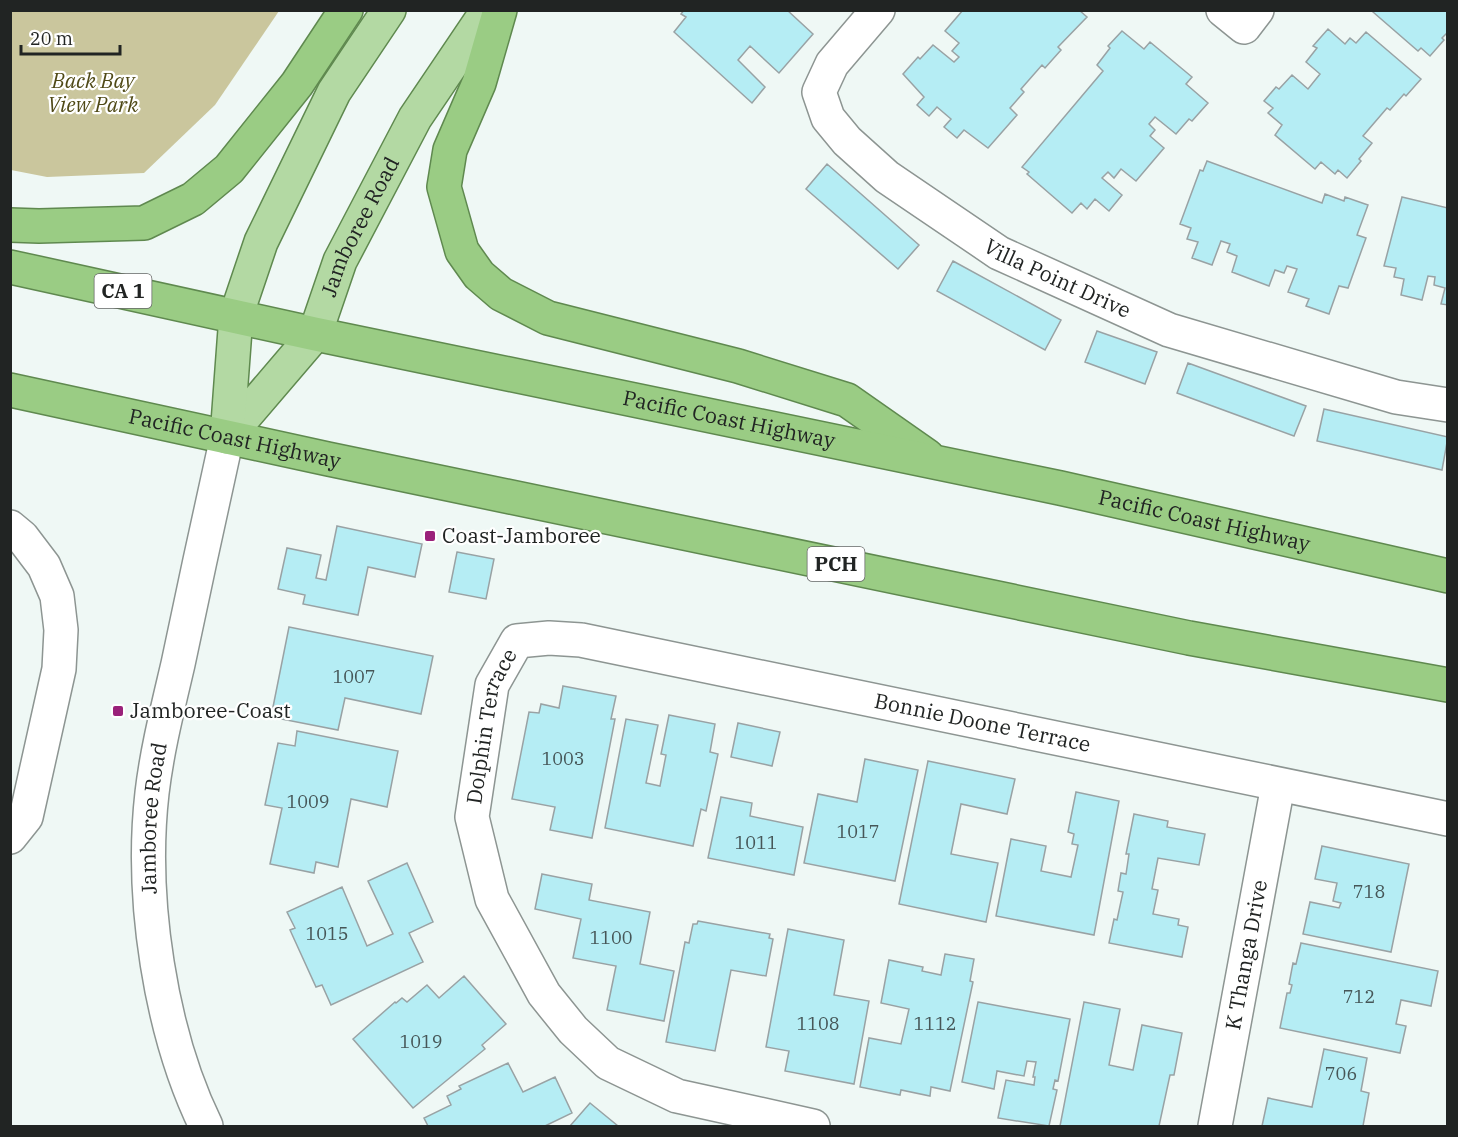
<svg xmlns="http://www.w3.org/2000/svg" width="1458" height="1137" viewBox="0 0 1458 1137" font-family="'IBM Plex Serif',serif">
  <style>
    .green { fill: #cac69d }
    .building { fill: #b5edf4; stroke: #99a2a4; stroke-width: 1.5 }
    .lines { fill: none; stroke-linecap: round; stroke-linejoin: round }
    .minor-casing { stroke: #8d9592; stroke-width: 36 }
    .secondary-casing { stroke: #8d9592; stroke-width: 36 }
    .primary-casing { stroke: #5f894f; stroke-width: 36 }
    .trunk-casing { stroke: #5f894f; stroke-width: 36 }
    .minor { stroke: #fff; stroke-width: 33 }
    .secondary { stroke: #fff; stroke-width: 33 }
    .primary { stroke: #b3d9a3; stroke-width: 33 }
    .trunk { stroke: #9acc84; stroke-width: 33 }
    .poi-dot { fill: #9a217a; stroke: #fff; stroke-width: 2 }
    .labels { text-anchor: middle; stroke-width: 4.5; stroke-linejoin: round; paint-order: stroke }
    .number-label { font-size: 18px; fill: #465657 }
    .shield { fill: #fff; stroke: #646665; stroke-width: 1.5 }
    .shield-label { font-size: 20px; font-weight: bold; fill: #212423 }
    .park-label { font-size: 21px; font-style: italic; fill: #4f4916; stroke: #fff }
    .street-label { font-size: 21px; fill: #212423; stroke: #fff }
    .poi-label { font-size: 21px; fill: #212423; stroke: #fff; text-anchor: start }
  </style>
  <rect width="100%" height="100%" fill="#eff8f5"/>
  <path class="green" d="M10,11L11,10L279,11L215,105L144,173L47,177L11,170Z"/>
  <path class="building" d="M684,10H787L813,34L779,73L750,46L738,60L765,87L752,103L674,32L686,17L681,14Z
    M963,10H1079L1087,17L1058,47L1061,50L1045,68L1042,65L1021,89L1024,92L1010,108L1017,115L988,148L964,130L957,138L944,127L951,119L937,107L929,116L917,105L924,97L903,74L918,57L920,59L933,45L954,62L959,57L952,51L959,43L945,31Z
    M1375,10H1448V32L1442,38L1444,40L1430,56L1421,48L1418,51L1373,12Z
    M1328,29L1345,44L1350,38L1356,43L1366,32L1421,79L1406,96L1404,94L1390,110L1387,108L1363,136L1372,143L1359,159L1361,161L1347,178L1338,170L1335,174L1321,162L1315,169L1275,135L1282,125L1268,113L1273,108L1264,101L1276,87L1279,89L1292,75L1308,89L1320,74L1306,62L1317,48L1313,46Z
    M1122,31L1144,49L1150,42L1192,77L1186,84L1208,103L1192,121L1189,119L1176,134L1155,117L1149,124L1155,130L1150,136L1164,148L1136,181L1121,169L1114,178L1108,172L1102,178L1122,195L1109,211L1095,199L1087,209L1081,203L1072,213L1027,174L1029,172L1022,167L1103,71L1097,65L1110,48L1108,46Z
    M1207,161L1322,203L1325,194L1344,201L1345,197L1368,205L1357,235L1366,238L1348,288L1339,286L1329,314L1306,306L1309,299L1288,292L1297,269L1287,266L1284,273L1275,270L1269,286L1232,272L1237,256L1227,252L1230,244L1221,241L1212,265L1192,258L1198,242L1187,239L1191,228L1180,224L1200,170L1203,171Z
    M827,164L919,245L898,269L806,189Z
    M1402,197L1448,208V305L1441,304L1445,288L1434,285L1435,277L1428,276L1422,300L1401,295L1404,279L1394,277L1396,268L1384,266Z
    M953,261L1061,320L1045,350L937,291Z
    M1097,331L1157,352L1145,384L1085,362Z
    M1188,363L1306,406L1294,436L1177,393Z
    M1324,409L1448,437L1442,470L1317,441Z
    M337,526L422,544L415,577L368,567L358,615L303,604L305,595L278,589L287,548L321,555L316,578L326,580Z
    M457,552L494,559L486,599L449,592Z
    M289,627L433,656L421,714L345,698L338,730L271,717Z
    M563,686L616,696L611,719H615L592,838L550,830L555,807L512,799L529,712L539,713L541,704L559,708Z
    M669,715L715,724L710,752L718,754L706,811L701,809L693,846L605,828L626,719L658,725L646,783L660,786L666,755L661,754Z
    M738,723L780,732L772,766L731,757Z
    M297,731L398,751L387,807L351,799L338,867L316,862L314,873L270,864L282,808L265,805L278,743L295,746Z
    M865,759L918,770L895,881L804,863L818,794L857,802Z
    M928,761L1015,779L1007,814L961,804L951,854L998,863L986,922L899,904Z
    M1076,792L1119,801L1094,935L996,916L1011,839L1046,846L1041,871L1071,877L1078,845L1072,844L1074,834L1068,832Z
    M721,797L752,803L750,816L803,827L794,875L708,858Z
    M1134,814L1168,821L1167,827L1205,834L1199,865L1158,858L1152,889L1158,890L1153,914L1179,919L1178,925L1188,927L1182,957L1109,943L1114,919L1117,920L1123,892L1118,891L1121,873L1126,874L1129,854H1126Z
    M1322,846L1409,864L1391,952L1303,934L1310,902L1339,908L1341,903L1333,901L1337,883L1315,879Z
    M407,863L433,922L409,933L423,962L331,1005L322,985L316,987L290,930L295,928L287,912L342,887L367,946L393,934L368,881Z
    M542,874L592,884L589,900L650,912L640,964L674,971L664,1021L607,1010L616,966L573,958L581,919L535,909Z
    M698,921L770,934L769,938L773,939L766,976L731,970L715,1051L666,1042L685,942L689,943L693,924H697Z
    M788,929L844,940L834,995L869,1001L854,1084L785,1071L789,1051L766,1047Z
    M1301,943L1438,971L1431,1006L1401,1000L1396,1024L1406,1026L1400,1053L1280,1028L1287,993H1290L1292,985L1289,984L1293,963L1296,964Z
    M945,954L974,959L970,981L973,982L950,1091L931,1087L930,1096L901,1090L900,1095L860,1087L869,1038L901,1044L909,1009L881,1003L889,960L923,967L922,971L941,975Z
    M464,976L506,1024L482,1045L485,1049L413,1108L353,1039L395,1002L396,1003L402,998L407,1002L427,985L439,998Z
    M978,1002L1070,1019L1058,1081L1055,1080L1053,1089L1057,1090L1049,1126L998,1118L1006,1080L1034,1085L1035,1077H1033L1036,1062L1027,1061L1024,1076L997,1071L994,1089L962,1082Z
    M1084,1002L1120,1009L1109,1065L1133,1070L1142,1025L1182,1033L1174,1075H1170L1159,1126H1060Z
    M1324,1049L1367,1058L1361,1091L1369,1093L1363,1126H1262L1268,1098L1312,1107Z
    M508,1063L523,1092L555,1077L572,1113L545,1126H428L424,1118L451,1105L447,1096L461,1089L459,1086Z
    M590,1103L618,1126H570Z"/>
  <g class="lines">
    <g class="minor-casing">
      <g id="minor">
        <path id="s1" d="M878,10L832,64L819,92L828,118L847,141L887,177L999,253L1169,330L1396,397L1448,405"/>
        <path d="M1223,10L1244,27L1257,10"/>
        <path d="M10,527L22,537L44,566L57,596L61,630L59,669L26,817L10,837"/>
        <path id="s2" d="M813,1126L677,1096L608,1063L573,1030L544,994L492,899L472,817L492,685L517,641L549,638L581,640L1448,819"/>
        <path id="s3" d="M1215,1126L1278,785"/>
      </g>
    </g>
    <g class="secondary-casing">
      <g id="secondary">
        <path id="s4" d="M206,1126C160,1032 140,898 152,793C157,750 168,707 178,664C194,588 210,513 227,437"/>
      </g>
    </g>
    <g class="primary-casing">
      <g id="primary">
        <path id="s5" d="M227,437L315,334L340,261L415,118L488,10"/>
        <path d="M227,437L236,316L261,242L334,92L389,10"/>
      </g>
    </g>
    <g class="trunk-casing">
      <g id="trunk">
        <path d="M500,10L479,83L450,150L444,187L462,251L479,275L501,294L548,318L738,366L847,400L927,456"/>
        <path d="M10,225L39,226L144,223L193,199L229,169L297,84L346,10"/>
        <path id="s6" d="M10,267L315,334L1060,488L1448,576"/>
        <path id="s7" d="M10,390L328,459L1189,638L1448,685"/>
      </g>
    </g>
    <use href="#minor" class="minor"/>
    <use href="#secondary" class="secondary"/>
    <use href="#primary" class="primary"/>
    <use href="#trunk" class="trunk"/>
  </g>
  <g class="poi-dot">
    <rect x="424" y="530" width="12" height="12" rx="3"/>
    <rect x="112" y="705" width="12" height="12" rx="3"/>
  </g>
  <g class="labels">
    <g class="number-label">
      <text x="354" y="683">1007</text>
      <text x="563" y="765">1003</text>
      <text x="308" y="808">1009</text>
      <text x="858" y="838">1017</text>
      <text x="756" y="849">1011</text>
      <text x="1369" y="898">718</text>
      <text x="327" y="940">1015</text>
      <text x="611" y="944">1100</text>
      <text x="1359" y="1003">712</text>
      <text x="818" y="1030">1108</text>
      <text x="935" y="1030">1112</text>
      <text x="421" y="1048">1019</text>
      <text x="1341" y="1080">706</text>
    </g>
    <g class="shield">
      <rect x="94.5" y="274" width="57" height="34" rx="4.5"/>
      <rect x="807.5" y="547" width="57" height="34" rx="4.5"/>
    </g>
    <g class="shield-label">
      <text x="123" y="298">CA 1</text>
      <text x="836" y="571">PCH</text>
    </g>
    <g class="park-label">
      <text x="93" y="88">Back Bay<tspan x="93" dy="24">View Park</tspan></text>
    </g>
    <g class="street-label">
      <text dy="7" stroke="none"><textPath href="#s5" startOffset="252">Jamboree Road</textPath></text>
      <text dy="7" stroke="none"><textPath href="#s1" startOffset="412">Villa Point Drive</textPath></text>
      <text dy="7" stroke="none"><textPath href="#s6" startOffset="735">Pacific Coast Highway</textPath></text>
      <text dy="7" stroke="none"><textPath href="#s7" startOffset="230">Pacific Coast Highway</textPath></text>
      <text dy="7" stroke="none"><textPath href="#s6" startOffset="1221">Pacific Coast Highway</textPath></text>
      <text dy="7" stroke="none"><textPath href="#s2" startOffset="1161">Bonnie Doone Terrace</textPath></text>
      <text dy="7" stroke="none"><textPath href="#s2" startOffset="596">Dolphin Terrace</textPath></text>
      <text dy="7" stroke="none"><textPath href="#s4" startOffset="316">Jamboree Road</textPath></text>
      <text dy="7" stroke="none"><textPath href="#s3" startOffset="174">K Thanga Drive</textPath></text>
    </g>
    <g class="poi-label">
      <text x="442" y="543">Coast-Jamboree</text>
      <text x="130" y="718">Jamboree-Coast</text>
    </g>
  </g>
  <rect width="1458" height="1137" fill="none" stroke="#212423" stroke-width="24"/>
  <path d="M21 45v9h99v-9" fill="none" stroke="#212423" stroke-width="3"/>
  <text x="30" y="45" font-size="18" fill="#212423" stroke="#ffffff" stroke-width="4.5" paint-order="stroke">20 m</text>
</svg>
